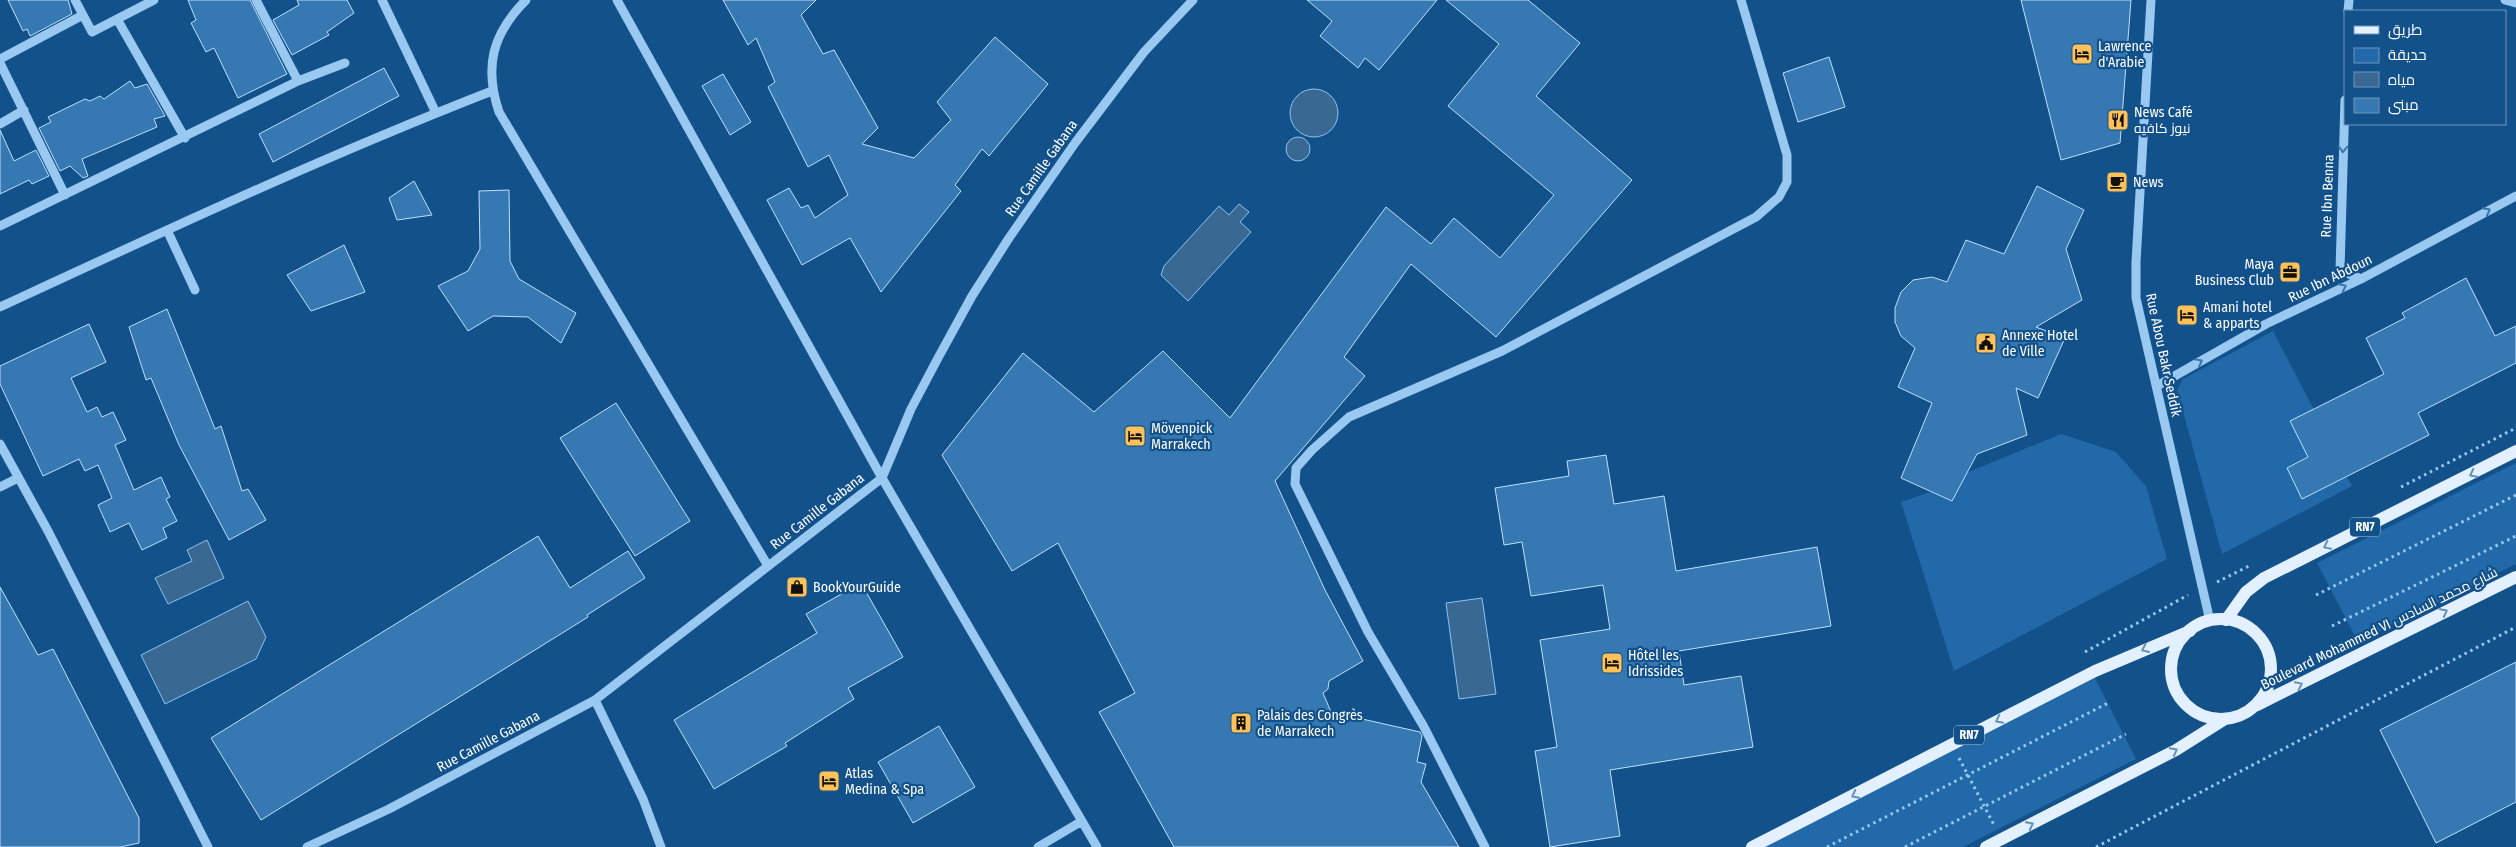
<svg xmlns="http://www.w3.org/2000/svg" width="2516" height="847" viewBox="0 0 2516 847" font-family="'Fira Sans Condensed',Cairo,sans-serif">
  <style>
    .green { fill: #2169a8 }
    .water { fill: #396892; stroke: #8ac4f4 }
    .building { fill: #3578b2; stroke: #bfe0fc }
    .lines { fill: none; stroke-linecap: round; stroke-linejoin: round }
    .path { stroke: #99c8f1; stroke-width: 3; stroke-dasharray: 2.5 4; stroke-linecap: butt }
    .minor { stroke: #99c8f1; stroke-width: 9 }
    .major { stroke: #e2f0ff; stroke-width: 12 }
    .oneway { stroke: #3a75a9 }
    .oneway2 { stroke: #6591b9 }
    .labels { text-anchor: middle; stroke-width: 4.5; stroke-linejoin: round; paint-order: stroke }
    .shield { fill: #12518a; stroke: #b8cbdc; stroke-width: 1 }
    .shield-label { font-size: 12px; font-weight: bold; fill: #fff }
    .poi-label { font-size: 14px; fill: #fff; stroke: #12518a; text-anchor: start }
    .street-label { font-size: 14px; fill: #fff; stroke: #12518a }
  </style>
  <rect width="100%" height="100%" fill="#12518a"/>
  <path class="green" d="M2273,331L2314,410L2308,457L2287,468L2302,499L2347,477L2352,486L2222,554L2177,390L2183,379Z
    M2061,434L2116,452L2146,486L2167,559L1954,671L1901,502L1930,492L1952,501L1966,473Z
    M2516,463V564L2358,642L2317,563Z
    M2095,678L2136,759L1963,847H1764Z"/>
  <path class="water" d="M1290 113a24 24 0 1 1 48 0a24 24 0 1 1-48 0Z
    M1286 149a12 12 0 1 1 24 0a12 12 0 1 1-24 0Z
    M1239,204L1249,212L1240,222L1251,232L1188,301L1161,275L1164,266L1219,206L1229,215Z
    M207,540L224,578L168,604L155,578L192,561L187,550Z
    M1482,598L1496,694L1459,699L1446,603Z
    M248,601L266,637L256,659L165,704L141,655Z"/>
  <path class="building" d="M8,0H68L72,14L30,36L27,29L23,31Z
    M188,0H250L287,74L238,98L214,48L206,52L191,23L196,20Z
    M297,0H347L354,13L327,32L329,35L292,55L273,20L299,5Z
    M723,0H816L801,15L823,54L834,50L878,128L862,144L914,158L951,120L937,102L995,37L1048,84L989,156L982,149L955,185L961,191L881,292L850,238L802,265L767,200L789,188L801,208L808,205L815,218L848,195L829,155L808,167L768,87L775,82L756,38L748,45Z
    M1307,0H1437L1379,70L1365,58L1358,68L1320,36L1332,21Z
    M1446,0H1528L1580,43L1536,96L1632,180L1496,337L1411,264L1344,357L1365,376L1275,481L1325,590L1363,661L1329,681L1328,689L1323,693L1331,712L1420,732L1422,736L1417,762L1426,764L1421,782L1459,847H1174L1099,712L1135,693L1058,543L1012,571L942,455L1023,353L1094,412L1163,351L1230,418L1386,207L1431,244L1454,218L1500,258L1554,195L1448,106L1499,44Z
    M2021,0H2131L2120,143L2061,160Z
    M1829,57L1845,107L1798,122L1783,73Z
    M384,68L399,96L273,162L259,134Z
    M723,74L751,122L730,135L702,86Z
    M130,81L135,88L147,84L165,116L154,119L157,127L82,159L88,176L83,178L70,166L60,171L39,128L51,122L48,117L85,99L90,101L100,96L104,99Z
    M0,130L14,161L36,150L49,176L32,184L29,180L0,194Z
    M414,181L432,215L397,220L389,198Z
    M2037,186L2084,210L2066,249L2082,300L2036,327L2065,338L2038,398L2016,388L2027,435L1977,454L1952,501L1901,478L1932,403L1898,387L1915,348L1901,336L1895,322V308L1901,292L1913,280L1932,277L1947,282L1966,240L2004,254Z
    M509,190L510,261L519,279L576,313L561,343L528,317L493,316L468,331L438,286L468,271L480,249L479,191Z
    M344,245L365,292L311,311L287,275Z
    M2466,278L2495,336L2516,326V363L2418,413L2429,435L2302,499L2287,468L2308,457L2290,421L2384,374L2366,338L2405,318L2402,313Z
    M167,309L215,429L221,426L242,491L248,489L266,520L229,540L179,445L151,378L146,380L129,327Z
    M89,324L106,362L71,378L87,412L97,407L102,417L113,412L126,440L115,445L134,490L161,477L170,497L166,499L177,521L163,528L167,538L142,550L129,523L110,532L98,505L112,498L98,465L85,471L79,459L43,476L0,384V366Z
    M616,403L690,521L635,556L560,438Z
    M1606,455L1614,504L1664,496L1676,571L1817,547L1831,626L1679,651L1684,685L1741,676L1753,747L1610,770L1620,836L1550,847L1535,751L1557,747L1540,640L1610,629L1603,585L1531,596L1522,542L1504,545L1495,488L1569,476L1567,461Z
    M538,536L570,588L628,551L645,578L587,615L588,617L261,820L211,738Z
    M861,583L903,657L848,688L854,699L785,743L787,746L714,789L674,720L817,633L806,614Z
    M0,587L38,655L53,649L139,818V843L120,847H0Z
    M2516,662V802L2436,843L2380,730Z
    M939,726L975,787L913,823L878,762Z"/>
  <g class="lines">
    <path class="path" d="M2401,487L2516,428
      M2217,582L2249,566
      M2316,595L2516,495
      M2332,626L2516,536
      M2085,652L2188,595
      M1959,758L1994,825
      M1827,847L2110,702
      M1905,847L2126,734
      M2096,847L2516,627"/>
    <path class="minor" d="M75,0L92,32L154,0
      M256,0L298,81
      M382,0L436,113
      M526,0C492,34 484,67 499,112L768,566
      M617,0L882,478L1097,847
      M2151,0L2136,262V298L2210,621
      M2505,0L2516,3
      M2348,11L2349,0
      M117,19L185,138
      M0,59L83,15
      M0,63L65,195
      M2345,100L2340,270L2361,279
      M0,124L24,110
      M0,226L298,81L345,63
      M167,230L195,290
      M0,307C162,232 325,156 492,91
      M2157,386L2266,324L2361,279L2516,196
      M0,444L48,531L208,847
      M0,487L18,478
      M595,700L643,799L661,847
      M307,847L389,809L595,700L882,478L911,409L938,358L972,296L1009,238L1075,143L1144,52L1193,0
      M1038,847L1082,821
      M1485,847L1424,727L1368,632L1295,484L1296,468L1312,450L1349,417L1502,351L1756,217L1779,197L1787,182V155L1741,0"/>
    <path class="major" d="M2171 669a50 50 0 1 1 100 0a50 50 0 1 1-100 0Z
      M2226,620L2246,592L2264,578L2516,451
      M2257,705L2516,577
      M1752,847L2095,671L2190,631
      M1986,847L2176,750L2225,719"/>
  </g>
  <defs><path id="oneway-chevron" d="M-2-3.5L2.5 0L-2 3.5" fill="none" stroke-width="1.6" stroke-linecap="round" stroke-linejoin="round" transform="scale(1.25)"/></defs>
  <g class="oneway">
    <use href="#oneway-chevron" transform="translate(2343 149) rotate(92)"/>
    <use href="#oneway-chevron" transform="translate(2487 211) rotate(-27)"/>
    <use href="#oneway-chevron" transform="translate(2343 287) rotate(-26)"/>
    <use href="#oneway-chevron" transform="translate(2199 362) rotate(-29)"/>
  </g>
  <g class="oneway2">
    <use href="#oneway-chevron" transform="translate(2473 474) rotate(153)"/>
    <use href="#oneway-chevron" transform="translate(2327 546) rotate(154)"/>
    <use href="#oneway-chevron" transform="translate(2444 612) rotate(-27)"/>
    <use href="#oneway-chevron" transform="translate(2145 649) rotate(156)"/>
    <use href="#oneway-chevron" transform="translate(2299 685) rotate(-26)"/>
    <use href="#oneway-chevron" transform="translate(1999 720) rotate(153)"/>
    <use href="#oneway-chevron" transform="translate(2174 751) rotate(-28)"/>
    <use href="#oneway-chevron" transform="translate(1855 795) rotate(153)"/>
    <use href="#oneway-chevron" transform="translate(2030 825) rotate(-27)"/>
  </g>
  <defs>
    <g id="hotel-square" transform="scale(1.125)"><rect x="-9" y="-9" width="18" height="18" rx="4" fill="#ffc158" stroke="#12518a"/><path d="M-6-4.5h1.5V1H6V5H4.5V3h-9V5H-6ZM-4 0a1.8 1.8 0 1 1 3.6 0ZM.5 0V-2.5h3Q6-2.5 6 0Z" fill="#111"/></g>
    <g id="restaurant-square" transform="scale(1.125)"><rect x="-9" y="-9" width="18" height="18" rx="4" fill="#ffc158" stroke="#12518a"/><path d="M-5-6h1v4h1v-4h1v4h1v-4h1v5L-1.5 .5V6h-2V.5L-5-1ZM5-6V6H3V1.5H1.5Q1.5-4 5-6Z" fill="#111"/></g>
    <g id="cafe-square" transform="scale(1.125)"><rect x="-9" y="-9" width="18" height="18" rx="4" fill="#ffc158" stroke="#12518a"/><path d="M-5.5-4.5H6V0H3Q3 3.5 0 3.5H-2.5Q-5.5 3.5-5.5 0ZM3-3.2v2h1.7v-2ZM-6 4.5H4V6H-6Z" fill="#111"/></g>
    <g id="office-square" transform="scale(1.125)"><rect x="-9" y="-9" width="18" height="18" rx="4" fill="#ffc158" stroke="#12518a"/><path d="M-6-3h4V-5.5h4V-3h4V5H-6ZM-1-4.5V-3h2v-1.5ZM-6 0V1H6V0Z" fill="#111"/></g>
    <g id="civic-square" transform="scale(1.125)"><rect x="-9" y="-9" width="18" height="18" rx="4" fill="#ffc158" stroke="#12518a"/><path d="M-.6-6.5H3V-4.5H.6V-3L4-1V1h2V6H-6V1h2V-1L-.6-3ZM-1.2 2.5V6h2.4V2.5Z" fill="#111"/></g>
    <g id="shop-square" transform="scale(1.125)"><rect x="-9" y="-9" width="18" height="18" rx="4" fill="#ffc158" stroke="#12518a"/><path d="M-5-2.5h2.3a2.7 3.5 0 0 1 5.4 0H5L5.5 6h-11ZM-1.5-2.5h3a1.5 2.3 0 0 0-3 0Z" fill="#111"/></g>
    <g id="building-square" transform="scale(1.125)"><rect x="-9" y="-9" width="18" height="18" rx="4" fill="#ffc158" stroke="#12518a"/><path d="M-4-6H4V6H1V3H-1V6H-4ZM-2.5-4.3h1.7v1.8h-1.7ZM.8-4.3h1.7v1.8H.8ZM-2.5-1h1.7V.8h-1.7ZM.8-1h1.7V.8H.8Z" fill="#111"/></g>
  </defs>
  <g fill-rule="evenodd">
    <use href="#hotel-square" x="2082" y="54"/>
    <use href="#restaurant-square" x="2118" y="120"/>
    <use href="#cafe-square" x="2117" y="182"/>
    <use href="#office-square" x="2290" y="272"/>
    <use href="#hotel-square" x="2187" y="315"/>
    <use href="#civic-square" x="1986" y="343"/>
    <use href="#hotel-square" x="1135" y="436"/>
    <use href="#shop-square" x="797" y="587"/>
    <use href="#hotel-square" x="1612" y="663"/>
    <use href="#building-square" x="1241" y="723"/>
    <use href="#hotel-square" x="829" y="781"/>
  </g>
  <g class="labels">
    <g class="shield">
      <rect x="2350" y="517.5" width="30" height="19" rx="4"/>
      <rect x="1954" y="725.5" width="30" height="19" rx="4"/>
    </g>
    <g class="shield-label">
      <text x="2365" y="531">RN7</text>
      <text x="1969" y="739">RN7</text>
    </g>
    <g class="poi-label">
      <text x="2098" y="51">Lawrence<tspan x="2098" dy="16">d'Arabie</tspan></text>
      <text x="2134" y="117">News Café<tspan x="2134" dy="16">نيوز كافيه</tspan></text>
      <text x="2133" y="187">News</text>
      <text x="2274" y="269" text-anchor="end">Maya<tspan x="2274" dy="16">Business Club</tspan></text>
      <text x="2203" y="312">Amani hotel<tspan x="2203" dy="16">&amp; apparts</tspan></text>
      <text x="2002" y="340">Annexe Hotel<tspan x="2002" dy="16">de Ville</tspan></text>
      <text x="1151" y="433">Mövenpick<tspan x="1151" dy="16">Marrakech</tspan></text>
      <text x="813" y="592">BookYourGuide</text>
      <text x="1628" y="660">Hôtel les<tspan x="1628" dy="16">Idrissides</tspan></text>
      <text x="1257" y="720">Palais des Congrès<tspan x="1257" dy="16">de Marrakech</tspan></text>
      <text x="845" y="778">Atlas<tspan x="845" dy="16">Medina &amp; Spa</tspan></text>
    </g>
    <g class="street-label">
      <text transform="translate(1041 168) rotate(-55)" y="5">Rue Camille Gabana</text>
      <text transform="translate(2327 196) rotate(-88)" y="5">Rue Ibn Benna</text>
      <text transform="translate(2330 278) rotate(-26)" y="5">Rue Ibn Abdoun</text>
      <text transform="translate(2164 355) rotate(78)" y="5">Rue Abou Bakr Seddik</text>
      <text transform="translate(817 511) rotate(-38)" y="5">Rue Camille Gabana</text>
      <text transform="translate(2379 628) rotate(-26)" y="5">Boulevard Mohammed VI شارع محمد السادس</text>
      <text transform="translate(488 741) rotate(-28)" y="5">Rue Camille Gabana</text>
    </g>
  </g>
  <rect x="2344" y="10" width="162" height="115" fill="#12518a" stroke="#7197b9"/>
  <rect x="2354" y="26" width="25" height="8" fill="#e2f0ff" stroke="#7197b9"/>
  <text x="2388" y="35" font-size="15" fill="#ffffff">طريق</text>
  <rect x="2354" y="48" width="25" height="15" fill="#2169a8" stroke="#7197b9"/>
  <text x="2388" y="60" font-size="15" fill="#ffffff">حديقة</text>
  <rect x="2354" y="72" width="25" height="15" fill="#396892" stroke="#7197b9"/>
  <text x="2388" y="85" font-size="15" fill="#ffffff">مياه</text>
  <rect x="2354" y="98" width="25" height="15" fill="#3578b2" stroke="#7197b9"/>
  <text x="2388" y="110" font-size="15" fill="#ffffff">مبنى</text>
</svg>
